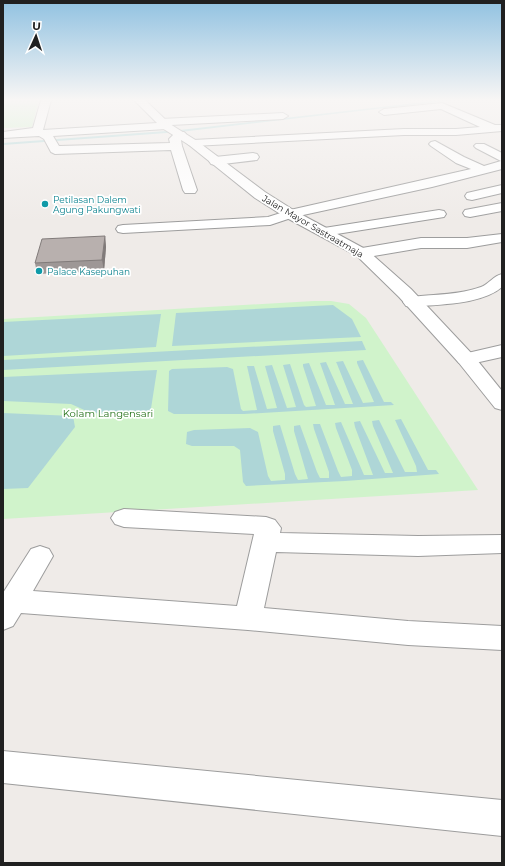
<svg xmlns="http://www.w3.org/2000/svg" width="505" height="866" font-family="Montserrat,sans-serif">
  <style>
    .park { fill: #d0f3cb }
    .water { fill: #aed6d7 }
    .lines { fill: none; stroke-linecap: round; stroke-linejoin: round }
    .stream { fill: #aed6d7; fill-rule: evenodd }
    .minor-casing { stroke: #9d9d9d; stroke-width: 2 }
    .tertiary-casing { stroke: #9d9d9d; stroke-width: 2 }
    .minor { fill: #fff; fill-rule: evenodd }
    .tertiary { fill: #fff; fill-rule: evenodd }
    .wall { fill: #9e9796 }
    .shaded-wall { fill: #817b7a }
    .building { fill: #b8b0ae; stroke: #817b7a }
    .culture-dot { fill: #0f9aa8; stroke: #fff; stroke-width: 1.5 }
    .labels { text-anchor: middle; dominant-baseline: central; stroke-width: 3.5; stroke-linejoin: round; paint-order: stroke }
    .far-culture-label { font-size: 9px; fill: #0d838f; stroke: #fff; text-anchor: start }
    .far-street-label { font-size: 9px; fill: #202020; stroke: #fff }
    .park-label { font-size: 10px; fill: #25721a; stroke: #fff }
  </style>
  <rect width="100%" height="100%" fill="#efebe8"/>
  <g class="park">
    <path d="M3,100H39L32,127L3,128Z"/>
    <path d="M314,301H331L349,304L366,318L478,490L3,519V319Z"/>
  </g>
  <g class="water">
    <path d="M333,305L352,319L361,337L172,346L176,313Z"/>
    <path d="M161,314L156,347L3,356V322Z"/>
    <path d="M362,341L366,350L3,370V360Z"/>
    <path d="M363,360L384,402H391L394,405L244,414H174L168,411L169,371L172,369L227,367L233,369L241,409L243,411L257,410L247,366H254L267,409L277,408L265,366L272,365L287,408L296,407L283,365L290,364L304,405L306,407L316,406L303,366V364L309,363L326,405H335L320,363L326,362L345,404H353L337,364L336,362L343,361L363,403L374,402L357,363V361Z"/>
    <path d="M157,370L150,415L91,413L71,404L3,401V377Z"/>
    <path d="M3,413L73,416L75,427L28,488L3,489Z"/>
    <path d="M401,419L428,470H436L439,474L345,481L246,486L243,482L240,450L234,446H192L186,444L187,432L194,430L250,428L258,432L268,476L271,481L285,480V474L273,431V426L280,425L295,474L298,480L308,479L294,431V426L300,425L317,472L320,478H329V472L314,429L313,424H320L338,471L341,477L352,476V470L336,428L335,423L341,422L364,475H373L355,427L354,422L360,421L385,473H393L373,426L372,421L379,420L405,472H417L416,466L395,420Z"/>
  </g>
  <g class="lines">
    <path class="stream" d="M442,100H454L180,132L3,145V143L180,130Z"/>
    <defs>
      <g id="minor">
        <path d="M41,100H51L43,130L157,123V120L161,119L283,113L288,116L283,119L171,125L170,128L166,129L53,136L59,146L170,143L169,139L176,132H184L186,134L181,140L182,146L197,190L195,193H185L183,190L171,150L55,154L51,152L44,139L39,136L3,138V132L33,128Z"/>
        <path d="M442,103L495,125H502V131L456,135H404L193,146L189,145L187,143L189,141L193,140L404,129H456L480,127L441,109L384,115L379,112L384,109Z"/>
        <path d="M435,141L464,157L484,166L501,161L476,148L474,146L476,144H484L502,153V169L432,187L294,217L270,225L123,233L118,232L116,229L118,226L123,225L268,217L290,210L471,169L456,163L431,146L429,144L431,142Z"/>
        <path d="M253,153L257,154L259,157L257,160L215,165L211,164L209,161L211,158L215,157Z"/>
        <path d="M502,185V193L472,200L467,199L465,196L467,193Z"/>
        <path d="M502,203V211L470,217L465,216L463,213L465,210Z"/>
        <path d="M439,210L444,211L446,214L444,217L324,236L319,235L317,232L319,229L324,228Z"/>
        <path d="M502,234V242L467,248H421L362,258L357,256L354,253L357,250L362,248L421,238H467Z"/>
        <path d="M502,274V287C481,305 439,304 412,307L406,306L403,302L406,298L412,297C435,294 459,295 481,287C489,284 493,276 502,274Z"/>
        <path d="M502,345V357L466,365L459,363L456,359L459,355Z"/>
        <path d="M124,509L266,517L275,520L281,528L280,533L418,536L502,535V553L418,556L276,552L264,608L408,621L502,626V650L408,645L248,630L21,613L13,626L3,630V593L31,549L40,546L49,549L53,556L33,591L237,606L254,534L124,527L115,524L111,518L115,512Z"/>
        <path d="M3,751L502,800V836L3,783Z"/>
      </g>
      <path id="tertiary" d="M134,100H145L170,124L197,141L265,192L295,211L367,250L411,289L473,355L502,391V410L495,408L459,363L399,297L357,256L285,217L255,198L189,145L162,128Z"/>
    </defs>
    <use href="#minor" class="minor-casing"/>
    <use href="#tertiary" class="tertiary-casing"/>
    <use href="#minor" class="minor"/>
    <use href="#tertiary" class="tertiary"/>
  </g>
  <path class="wall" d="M105,236L106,247L104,271L37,274L35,263Z"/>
  <path class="shaded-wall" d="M105,236L106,247L104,271L102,260Z"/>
  <path class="building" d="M105,236L102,260L35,263L42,239Z"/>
  <linearGradient id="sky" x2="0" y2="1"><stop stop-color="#91c2e1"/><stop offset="0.45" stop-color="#f8f6f5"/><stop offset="1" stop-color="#f8f6f5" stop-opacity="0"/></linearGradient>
  <rect width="505" height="222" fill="url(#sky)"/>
  <g class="culture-dot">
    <circle cx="45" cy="204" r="4"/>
    <circle cx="39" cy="271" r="4"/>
  </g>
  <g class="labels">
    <g class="far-culture-label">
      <text x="53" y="199">Petilasan Dalem<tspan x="53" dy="10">Agung Pakungwati</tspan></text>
      <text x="47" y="271">Palace Kasepuhan</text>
    </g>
    <g class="far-street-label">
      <text transform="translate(313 226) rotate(30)">Jalan Mayor Sastraatmaja</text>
    </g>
    <g class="park-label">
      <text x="108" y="413">Kolam Langensari</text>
    </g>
  </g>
  <rect width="505" height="866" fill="none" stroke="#202020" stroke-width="8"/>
  <g transform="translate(36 36) rotate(3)" stroke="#ffffff" stroke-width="3" paint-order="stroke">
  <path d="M0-3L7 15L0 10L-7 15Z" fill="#202020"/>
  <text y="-6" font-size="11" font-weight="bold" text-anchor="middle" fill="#202020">U</text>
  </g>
</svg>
